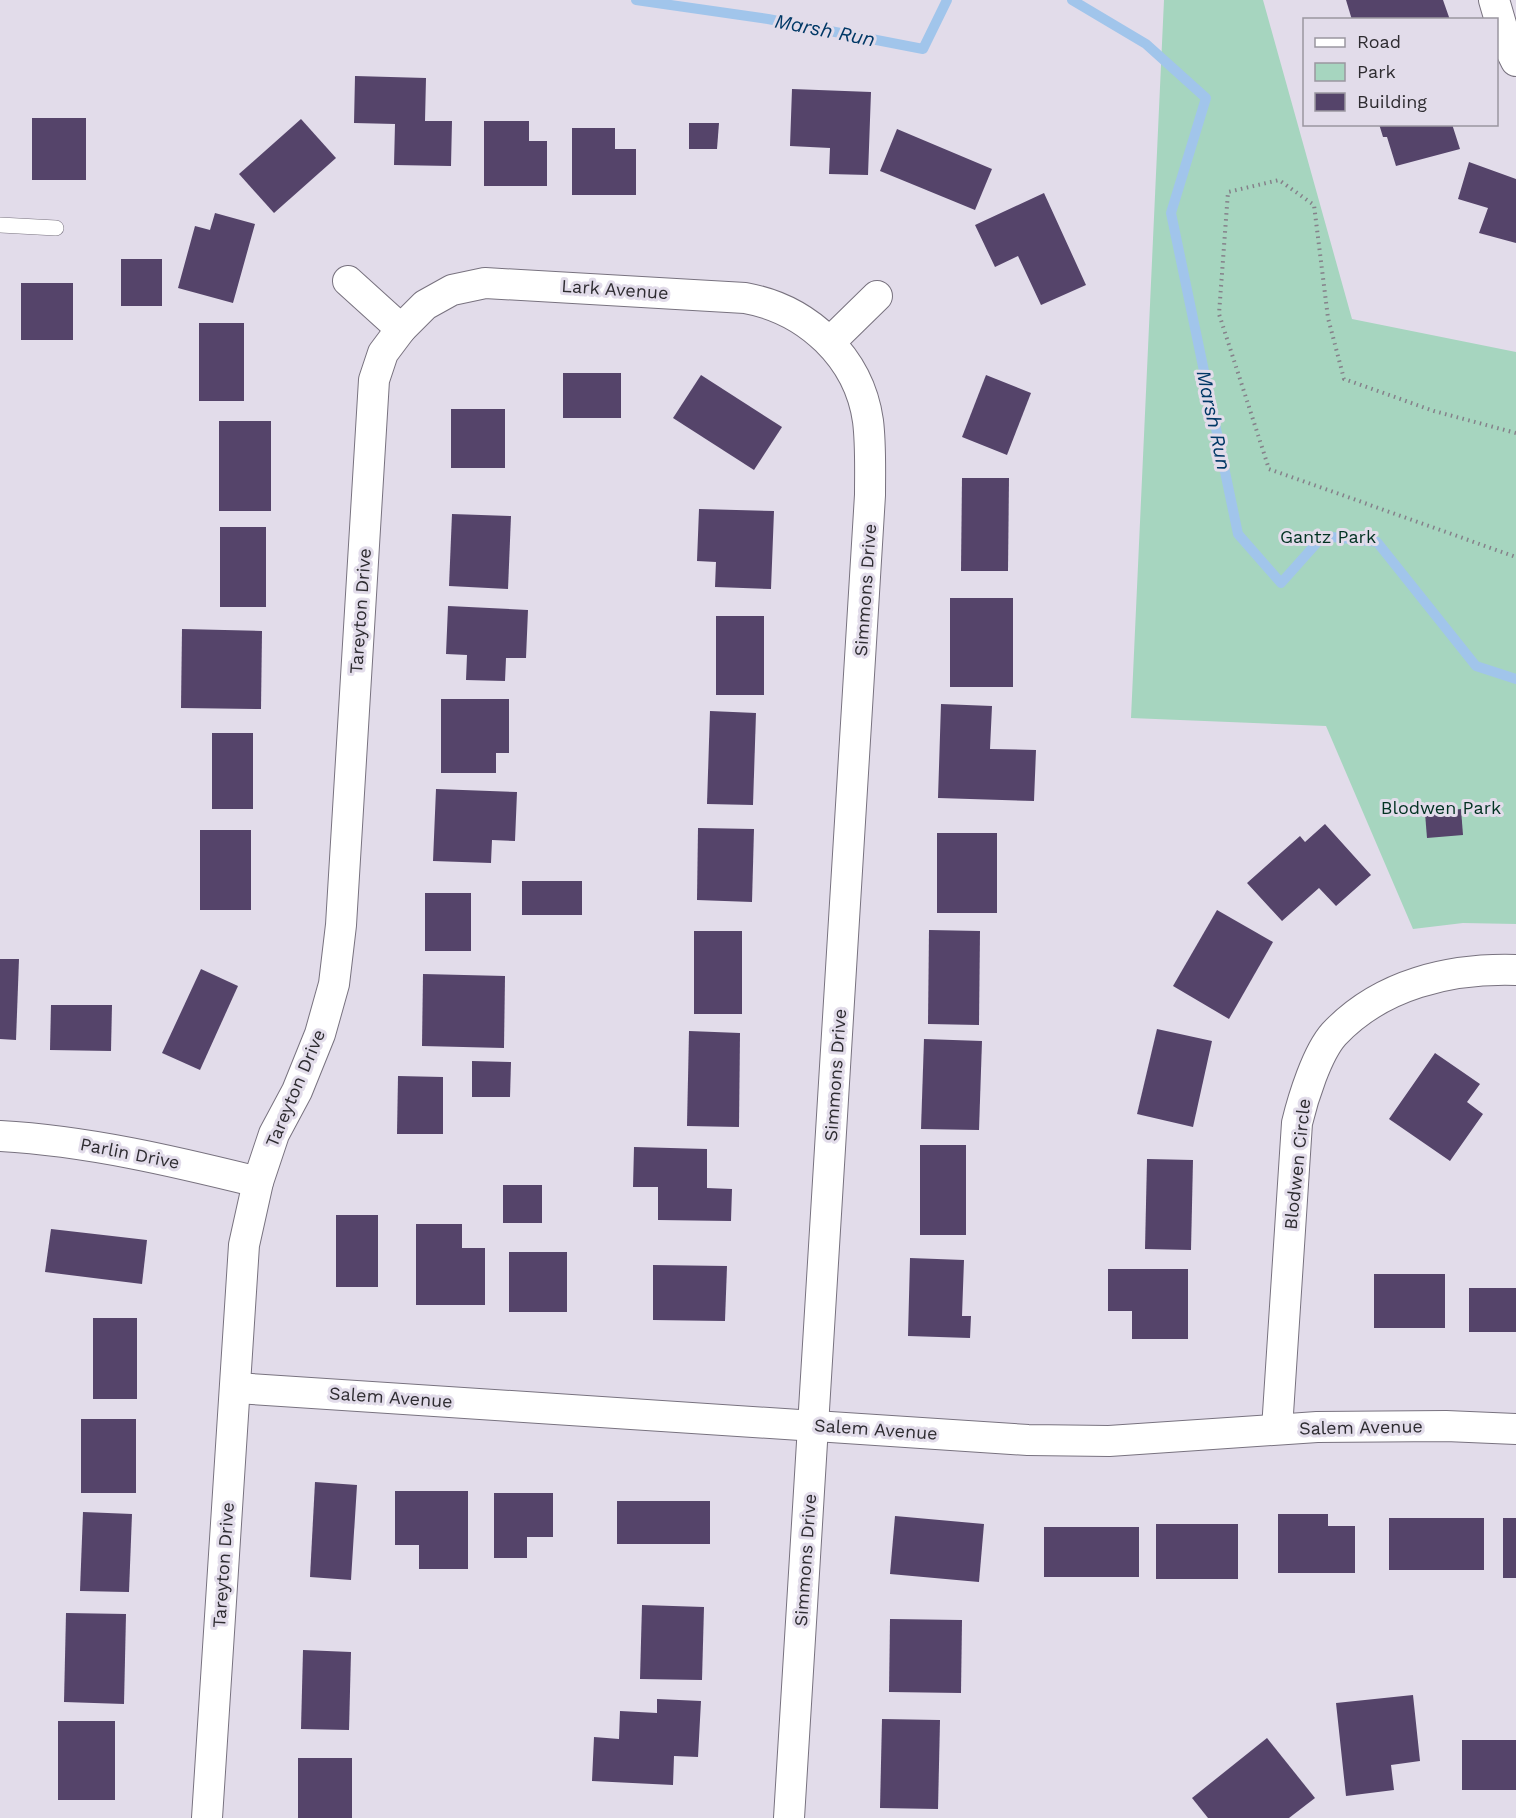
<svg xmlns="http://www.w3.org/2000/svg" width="1516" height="1818" font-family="'Work Sans',sans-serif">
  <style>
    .green { fill: #a6d5bf }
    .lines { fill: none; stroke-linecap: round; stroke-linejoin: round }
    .stream { stroke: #a1c5eb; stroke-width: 10 }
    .building { fill: #55446a }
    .lane-casing { stroke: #78727f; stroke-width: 16 }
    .street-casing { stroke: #78727f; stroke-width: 32 }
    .path { stroke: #85818a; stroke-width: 4; stroke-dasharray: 1.5 4.5; stroke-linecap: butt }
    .lane { stroke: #fff; stroke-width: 15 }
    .street { stroke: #fff; stroke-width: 30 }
    .labels { text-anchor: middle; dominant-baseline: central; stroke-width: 6; stroke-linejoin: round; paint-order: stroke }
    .street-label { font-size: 18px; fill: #2e2c31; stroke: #e2dcea }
    .park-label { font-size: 18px; fill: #023222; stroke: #e2dcea }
    .water-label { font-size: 20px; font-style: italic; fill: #003866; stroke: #e2dcea }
  </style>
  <rect width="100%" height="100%" fill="#e2dcea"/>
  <path class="green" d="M1164,0H1263L1352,319L1516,352V924L1463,923L1413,929L1326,726L1131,718Z"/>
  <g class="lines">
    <g class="stream">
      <path d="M636,0L768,19L923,49L947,0"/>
      <path d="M1072,0L1146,44L1206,98L1171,213L1238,534L1281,583L1323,536L1377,542L1476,666L1516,679"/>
    </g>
  </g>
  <g class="building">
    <path d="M1346,0H1443L1450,20H1352Z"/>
    <path d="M355,76L426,78L425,121H452L451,166L394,165L395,124L354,123Z"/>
    <path d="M792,89L871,92L868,175L829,174L830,148L790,146Z"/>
    <rect x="32" y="118" width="54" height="62"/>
    <path d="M301,119L336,158L274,213L239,174Z"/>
    <path d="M484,121H529V141H547V186H484Z"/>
    <path d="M689,123H719L717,149H689Z"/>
    <path d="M1379,124H1452L1460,149L1396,166L1387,137H1383Z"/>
    <path d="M572,128H615V149H636V195H572Z"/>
    <path d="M897,129L992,169L975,210L880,171Z"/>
    <path d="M1469,162L1516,179V243L1479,233L1488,208L1458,199Z"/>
    <path d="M1044,193L1086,285L1041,305L1018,256L995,267L975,225Z"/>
    <path d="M215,213L255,224L233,303L178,288L195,226L210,230Z"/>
    <rect x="121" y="259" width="41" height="47"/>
    <rect x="21" y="283" width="52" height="57"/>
    <rect x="199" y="323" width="45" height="78"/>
    <rect x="563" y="373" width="58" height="45"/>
    <path d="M701,375L782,427L754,470L673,418Z"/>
    <path d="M986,375L1031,393L1007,455L962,437Z"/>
    <rect x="451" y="409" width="54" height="59"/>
    <rect x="219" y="421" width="52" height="90"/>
    <path d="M962,478H1009L1008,571H961Z"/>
    <path d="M699,509L774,511L771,589L715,587L716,562L697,561Z"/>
    <path d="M452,514L511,516L508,589L449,586Z"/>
    <rect x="220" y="527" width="46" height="80"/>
    <rect x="950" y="598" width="63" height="89"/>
    <path d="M448,606L528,610L526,658H506L505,681L466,680L467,655L446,654Z"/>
    <rect x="716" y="616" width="48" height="79"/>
    <path d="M182,629L262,631L261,709L181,708Z"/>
    <path d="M441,699H509V753H496V773H441Z"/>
    <path d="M941,704L992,706L990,749L1036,750L1034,801L938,798Z"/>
    <path d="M710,711L756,713L753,805L707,804Z"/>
    <rect x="212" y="733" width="41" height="76"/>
    <path d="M436,789L517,792L515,841L492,840L491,863L433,861Z"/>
    <path d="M1461,809L1463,835L1427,838L1425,813Z"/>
    <path d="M1325,824L1371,875L1336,906L1319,888L1282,921L1247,883L1300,836L1305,842Z"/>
    <path d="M698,828L754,829L752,902L697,900Z"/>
    <rect x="200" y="830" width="51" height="80"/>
    <rect x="937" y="833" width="60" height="80"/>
    <rect x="522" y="881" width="60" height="34"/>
    <rect x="425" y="893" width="46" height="58"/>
    <path d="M1217,910L1273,942L1229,1019L1173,986Z"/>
    <path d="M929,930L980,931L979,1025L928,1024Z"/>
    <rect x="694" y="931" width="48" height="83"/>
    <path d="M0,959H19L16,1040L0,1039Z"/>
    <path d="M201,969L238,986L200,1070L162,1053Z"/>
    <path d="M423,974L505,976L504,1048L422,1046Z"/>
    <path d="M51,1005H112L111,1051L50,1050Z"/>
    <path d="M1157,1029L1212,1041L1193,1127L1137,1114Z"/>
    <path d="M689,1031L740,1033L739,1127L687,1126Z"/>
    <path d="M924,1039L982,1041L979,1130L921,1129Z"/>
    <path d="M1435,1053L1480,1084L1467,1102L1483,1114L1450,1161L1389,1119Z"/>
    <path d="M472,1061L511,1062L510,1097H472Z"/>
    <path d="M398,1076L443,1077V1134H397Z"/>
    <rect x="920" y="1145" width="46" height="90"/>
    <path d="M634,1147L707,1149V1188L732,1189L731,1221L658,1220V1187H633Z"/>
    <path d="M1147,1159L1193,1160L1191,1250L1145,1249Z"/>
    <rect x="503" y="1185" width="39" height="38"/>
    <rect x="336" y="1215" width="42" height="72"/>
    <path d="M416,1224H462V1248H485V1305H416Z"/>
    <path d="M51,1229L147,1240L142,1284L45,1272Z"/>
    <rect x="509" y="1252" width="58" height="60"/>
    <path d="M910,1258L964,1260L962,1316H971L970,1338L908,1336Z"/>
    <path d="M653,1265L727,1266L725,1321L653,1320Z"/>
    <path d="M1108,1269H1188V1339H1132V1311H1108Z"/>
    <rect x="1374" y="1274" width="71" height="54"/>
    <rect x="1469" y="1288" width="47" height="44"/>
    <rect x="93" y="1318" width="44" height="81"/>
    <rect x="81" y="1419" width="55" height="74"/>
    <path d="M315,1482L357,1485L351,1580L310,1577Z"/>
    <path d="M395,1491H468V1569H419V1545H395Z"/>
    <path d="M494,1493H553V1537H527V1558H494Z"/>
    <rect x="617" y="1501" width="93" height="43"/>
    <path d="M83,1512L132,1514L129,1592L80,1591Z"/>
    <path d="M1278,1514H1328V1526H1355V1573H1278Z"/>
    <path d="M895,1516L984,1524L979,1582L890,1574Z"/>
    <rect x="1389" y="1518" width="95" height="52"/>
    <rect x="1503" y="1518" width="13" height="60"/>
    <rect x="1156" y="1524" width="82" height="55"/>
    <rect x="1044" y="1527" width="95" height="50"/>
    <path d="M642,1605L704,1607L702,1680L640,1679Z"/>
    <path d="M66,1613L126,1614L124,1704L64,1702Z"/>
    <path d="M890,1619L962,1620L961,1693L889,1692Z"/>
    <path d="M303,1650L351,1652L349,1730L301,1729Z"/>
    <path d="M1413,1695L1420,1761L1391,1765L1394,1790L1346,1796L1336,1703Z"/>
    <path d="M657,1699L701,1701L698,1757L674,1756L673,1785L592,1781L594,1737L619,1739L620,1711L657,1713Z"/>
    <path d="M882,1719L940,1720L938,1809L880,1808Z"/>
    <rect x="58" y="1721" width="57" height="79"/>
    <path d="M1267,1738L1315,1798L1289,1818H1208L1192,1798Z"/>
    <rect x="1462" y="1740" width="54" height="50"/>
    <rect x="298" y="1758" width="54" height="60"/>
  </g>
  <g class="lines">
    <defs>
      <path id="lane" d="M0,225L56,228"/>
      <g id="street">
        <path d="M1494,0L1506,41L1516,61"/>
        <path d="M348,281L401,329"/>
        <path d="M830,342L877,296"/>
        <path d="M0,1136C88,1141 173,1161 258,1182"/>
        <path d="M236,1388L1028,1440L1109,1441L1317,1427L1446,1426L1516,1429"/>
        <path d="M1277,1429L1297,1123C1303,1098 1317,1053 1334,1034C1381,984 1450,968 1516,970"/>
        <path d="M207,1818L244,1245L258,1182L274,1134L297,1091L320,1034L334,984L341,925L374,380L383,353L401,329L425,305L452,290L485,283L745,298C807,309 859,357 868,421C871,445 870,471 870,495L789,1818"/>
      </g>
    </defs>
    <use href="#lane" class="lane-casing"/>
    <use href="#street" class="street-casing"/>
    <path class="path" d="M1516,433L1434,411L1344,379L1328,318L1314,205L1279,180L1228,192L1219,314L1269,469L1516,557"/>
    <use href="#lane" class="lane"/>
    <use href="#street" class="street"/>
  </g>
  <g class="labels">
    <g class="street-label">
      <text transform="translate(615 289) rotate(4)">Lark Avenue</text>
      <text transform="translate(865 590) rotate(-86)">Simmons Drive</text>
      <text transform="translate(360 611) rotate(-86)">Tareyton Drive</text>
      <text transform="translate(835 1075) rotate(-86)">Simmons Drive</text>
      <text transform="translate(295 1088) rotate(-67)">Tareyton Drive</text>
      <text transform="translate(130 1153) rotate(11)">Parlin Drive</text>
      <text transform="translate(1297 1164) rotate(-84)">Blodwen Circle</text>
      <text transform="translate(391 1397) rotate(4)">Salem Avenue</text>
      <text transform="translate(1361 1427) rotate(-1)">Salem Avenue</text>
      <text transform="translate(876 1429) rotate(4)">Salem Avenue</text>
      <text transform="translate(805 1560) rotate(-86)">Simmons Drive</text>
      <text transform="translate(223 1565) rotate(-86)">Tareyton Drive</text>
    </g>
    <g class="park-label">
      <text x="1328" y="536">Gantz Park</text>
      <text x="1441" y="807">Blodwen Park</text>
    </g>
    <g class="water-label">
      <text transform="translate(825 30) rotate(11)">Marsh Run</text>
      <text transform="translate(1214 420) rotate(78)">Marsh Run</text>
    </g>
  </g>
  <rect x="1303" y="18" width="195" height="108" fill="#e2dcea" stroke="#9a96a0" stroke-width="1.5"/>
  <rect x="1315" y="38" width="30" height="9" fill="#ffffff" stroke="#9a96a0" stroke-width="1.5"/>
  <text x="1357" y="48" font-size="18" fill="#2e2c31">Road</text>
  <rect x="1315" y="63" width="30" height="18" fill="#a6d5bf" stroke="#9a96a0" stroke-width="1.5"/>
  <text x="1357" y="78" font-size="18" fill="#2e2c31">Park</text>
  <rect x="1315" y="93" width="30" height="18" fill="#55446a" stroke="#9a96a0" stroke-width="1.5"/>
  <text x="1357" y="108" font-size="18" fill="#2e2c31">Building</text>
</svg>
